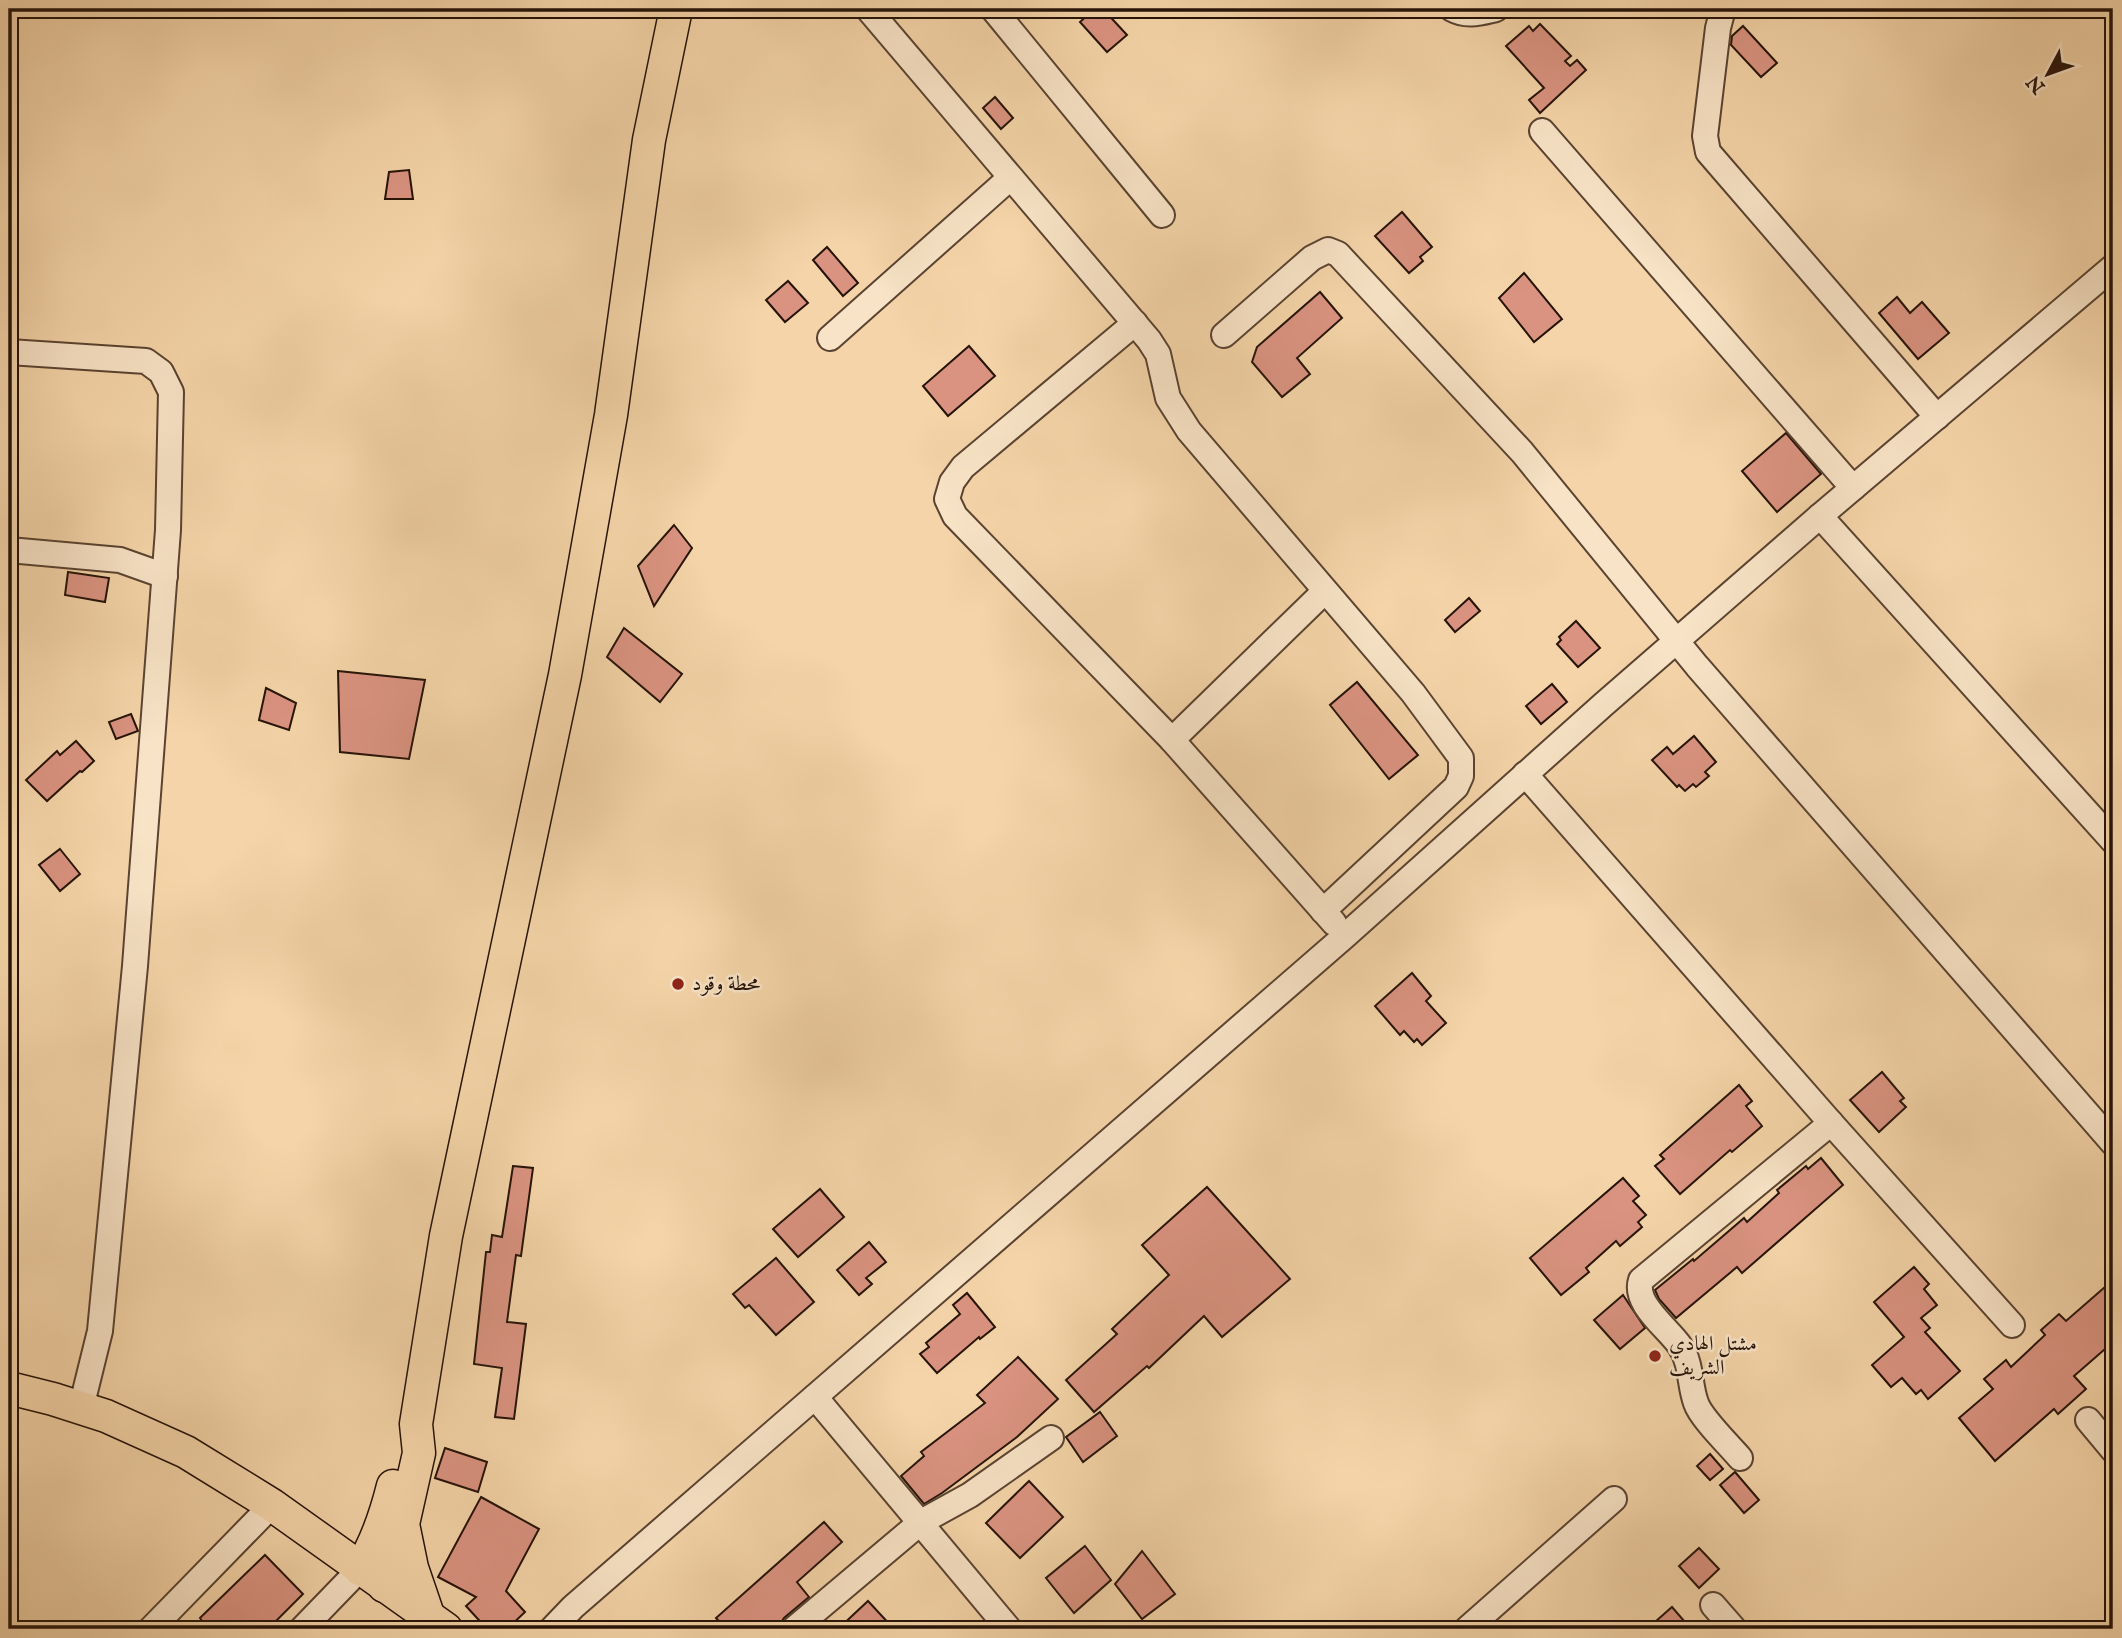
<svg xmlns="http://www.w3.org/2000/svg" width="2122" height="1638" font-family="'IM FELL English',Amiri,serif">
  <style>
    .building { fill: #da9381; stroke: #261309; stroke-width: 2 }
    .lines { fill: none; stroke-linecap: round; stroke-linejoin: round }
    .minor-casing { stroke: #5a4331; stroke-width: 28 }
    .major-casing { stroke: #261309; stroke-width: 35 }
    .minor { stroke: #f8e3c6; stroke-width: 24 }
    .major { stroke: #f4d4a8; stroke-width: 32 }
    .poi-dot { fill: #8f2418; stroke: #f8e3c6; stroke-width: 2.5 }
    .labels { text-anchor: middle; dominant-baseline: central; stroke-width: 5; stroke-linejoin: round; paint-order: stroke }
    .poi-label { font-size: 21px; fill: #261309; stroke: #f8e3c6; text-anchor: start }
  </style>
  <rect width="100%" height="100%" fill="#f4d4a8"/>
  <filter id="stains"><feTurbulence type="fractalNoise" baseFrequency=".00286" numOctaves="4"/><feColorMatrix values="0 0 0 0 .2 0 0 0 0 .09 0 0 0 0 .02 0 0 0 .5 -.17"/></filter>
  <radialGradient id="worn" r=".72"><stop offset=".6" stop-color="#630" stop-opacity="0"/><stop offset="1" stop-color="#630" stop-opacity=".3"/></radialGradient>
  <g class="building">
    <path d="M1094,9H1103L1127,35L1107,52L1080,22Z"/>
    <path d="M1540,24L1571,56L1565,61L1570,66L1577,60L1586,70L1540,113L1529,100L1544,88L1506,46L1529,26L1533,31Z"/>
    <path d="M1743,26L1777,63L1761,77L1731,45L1732,36Z"/>
    <path d="M995,97L1013,118L1001,129L983,108Z"/>
    <path d="M409,170L413,199H385L389,172Z"/>
    <path d="M1402,212L1432,247L1420,257L1423,261L1409,273L1375,236Z"/>
    <path d="M827,247L858,283L843,296L813,260Z"/>
    <path d="M1524,273L1562,319L1534,342L1499,298Z"/>
    <path d="M788,281L808,303L785,322L766,300Z"/>
    <path d="M1320,292L1342,318L1297,358L1310,374L1282,397L1252,362L1257,347Z"/>
    <path d="M1897,297L1910,313L1922,302L1949,333L1918,359L1879,313Z"/>
    <path d="M969,346L995,376L948,416L923,386Z"/>
    <path d="M1786,433L1821,474L1777,512L1742,471Z"/>
    <path d="M674,525L692,548L654,606L638,566Z"/>
    <path d="M68,572L109,578L105,602L65,595Z"/>
    <path d="M1469,598L1480,611L1455,632L1445,620Z"/>
    <path d="M1576,621L1600,648L1578,667L1557,644L1561,640L1559,637Z"/>
    <path d="M624,628L682,674L660,702L607,657Z"/>
    <path d="M338,671L425,680L409,759L340,752Z"/>
    <path d="M1357,682L1418,755L1389,779L1330,705Z"/>
    <path d="M1552,684L1567,702L1541,724L1526,706Z"/>
    <path d="M266,688L296,703L289,730L259,720Z"/>
    <path d="M131,714L138,731L116,739L109,722Z"/>
    <path d="M1694,736L1716,762L1705,772L1709,776L1696,787L1693,784L1685,791L1679,785L1677,787L1652,760L1667,747L1673,754Z"/>
    <path d="M76,741L94,761L82,772L80,771L47,801L26,780L57,751L60,755Z"/>
    <path d="M60,849L80,874L60,891L39,865Z"/>
    <path d="M1412,973L1431,996L1426,1001L1446,1023L1422,1045L1417,1039L1414,1042L1404,1031L1400,1035L1375,1006Z"/>
    <path d="M1882,1072L1904,1098L1900,1101L1906,1107L1879,1132L1850,1100Z"/>
    <path d="M1739,1085L1752,1101L1746,1106L1762,1126L1732,1152L1730,1150L1680,1194L1655,1166L1664,1159L1660,1155Z"/>
    <path d="M1821,1158L1843,1185L1742,1273L1737,1267L1676,1318L1659,1299L1655,1290L1693,1259L1694,1261L1744,1218L1747,1222L1779,1193L1777,1190L1806,1166L1808,1169Z"/>
    <path d="M513,1166L533,1168L521,1256L516,1255L507,1322L526,1324L514,1419L495,1417L502,1368L474,1364L486,1252H490L492,1235L502,1237Z"/>
    <path d="M1623,1178L1639,1196L1633,1201L1646,1215L1638,1222L1642,1227L1620,1246L1616,1241L1586,1268L1589,1272L1561,1295L1530,1258Z"/>
    <path d="M1207,1187L1290,1279L1222,1337L1204,1316L1149,1368L1147,1366L1094,1412L1066,1380L1117,1334L1112,1329L1169,1275L1142,1245Z"/>
    <path d="M820,1189L844,1217L798,1257L773,1229Z"/>
    <path d="M869,1242L886,1262L866,1278L872,1284L859,1295L837,1270Z"/>
    <path d="M776,1258L814,1302L776,1335L749,1305L745,1308L733,1294Z"/>
    <path d="M1914,1267L1929,1284L1924,1289L1937,1305L1921,1318L1930,1328L1925,1332L1960,1371L1928,1399L1921,1390L1916,1394L1902,1378L1891,1387L1872,1365L1904,1337L1874,1302Z"/>
    <path d="M2113,1280V1342L2074,1376L2086,1389L2058,1414L2054,1409L1995,1461L1959,1418L1993,1389L1984,1379L2006,1360L2011,1367L2045,1335L2041,1330L2059,1314L2066,1321Z"/>
    <path d="M967,1293L995,1327L980,1339L979,1337L937,1373L920,1354L929,1347L926,1343L960,1314L953,1305Z"/>
    <path d="M1623,1295L1645,1328L1620,1349L1594,1320Z"/>
    <path d="M1018,1357L1058,1399L1017,1437L942,1493L924,1504L901,1476L924,1456L921,1452L985,1403L977,1395Z"/>
    <path d="M1100,1412L1117,1436L1083,1462L1066,1437Z"/>
    <path d="M445,1448L487,1462L478,1492L435,1478Z"/>
    <path d="M1710,1454L1723,1469L1710,1480L1697,1466Z"/>
    <path d="M1735,1472L1759,1500L1744,1513L1720,1485Z"/>
    <path d="M1029,1481L1063,1517L1020,1558L986,1523Z"/>
    <path d="M481,1497L539,1529L506,1591L525,1612L507,1629H487L466,1606L476,1597L438,1577Z"/>
    <path d="M824,1522L842,1542L797,1582L809,1597L784,1618L777,1629H726L716,1618Z"/>
    <path d="M1085,1546L1111,1580L1074,1613L1046,1578Z"/>
    <path d="M1699,1548L1719,1569L1699,1588L1679,1566Z"/>
    <path d="M1142,1551L1175,1594L1142,1619L1115,1584Z"/>
    <path d="M265,1555L303,1594L268,1629H207L200,1618Z"/>
    <path d="M868,1601L894,1629H838Z"/>
    <path d="M1672,1607L1691,1629H1647Z"/>
  </g>
  <g class="lines">
    <defs>
      <g id="minor">
        <path d="M868,9L1149,340L1158,354L1168,398L1189,431L1413,693L1461,758V776L1456,787L1323,911"/>
        <path d="M993,9L1162,215"/>
        <path d="M1452,9C1467,17 1479,13 1496,9"/>
        <path d="M1723,9L1718,28L1705,136L1708,152L1937,417"/>
        <path d="M1542,131L1853,488"/>
        <path d="M1135,323L963,467L952,482L947,499L955,516L1172,740L1334,923"/>
        <path d="M1224,335L1312,258L1328,250L1338,254L1522,452L1697,666L2113,1143"/>
        <path d="M830,338L1010,178"/>
        <path d="M9,352L146,361L161,372L171,392L168,530L135,966L100,1331L81,1408"/>
        <path d="M1820,516L2113,841"/>
        <path d="M9,550L120,560L165,576"/>
        <path d="M1172,740L1325,591"/>
        <path d="M1525,774L1831,1123L2012,1325"/>
        <path d="M815,1397L1009,1629"/>
        <path d="M2088,1420L2113,1450"/>
        <path d="M1740,1458C1729,1445 1701,1418 1696,1403C1689,1384 1692,1364 1680,1346C1668,1328 1633,1304 1641,1280L1831,1123"/>
        <path d="M1713,1605L1734,1629"/>
        <path d="M151,1629L272,1505"/>
        <path d="M302,1629L360,1569"/>
        <path d="M552,1629L573,1607L1345,936L1604,704L1820,516L2113,267"/>
        <path d="M794,1629L921,1522L970,1495L1051,1438"/>
        <path d="M1467,1629L1614,1499"/>
      </g>
      <g id="major">
        <path d="M9,1388L53,1399L106,1416L186,1452L272,1505L446,1629"/>
        <path d="M404,1529L412,1568L429,1618"/>
        <path d="M360,1569C376,1544 386,1514 393,1486"/>
        <path d="M384,1586L403,1524L419,1453L416,1424L446,1236L565,675L611,415L649,140L676,9"/>
      </g>
    </defs>
    <use href="#minor" class="minor-casing"/>
    <use href="#major" class="major-casing"/>
    <use href="#minor" class="minor"/>
    <use href="#major" class="major"/>
  </g>
  <g class="poi-dot">
    <circle cx="678" cy="984" r="7"/>
    <circle cx="1655" cy="1356" r="7"/>
  </g>
  <g class="labels">
    <g class="poi-label">
      <text x="692" y="984">محطة وقود</text>
      <text x="1669" y="1344">مشتل الهادي<tspan x="1669" dy="24">الشريف</tspan></text>
    </g>
  </g>
  <rect width="2122" height="1638" fill="none" stroke="#f4d4a8" stroke-width="35"/>
  <rect x="10" y="10" width="2101" height="1617" fill="none" stroke="#261309" stroke-width="3.5"/>
  <rect x="18" y="18" width="2087" height="1603" fill="none" stroke="#261309" stroke-width="2"/>
  <g transform="translate(2048 74) rotate(229)" stroke="#f8e3c6" stroke-width="5" paint-order="stroke">
  <path d="M0-5L12 26L0 18L-12 26Z" fill="#261309"/>
  <text y="-10" font-size="19" font-weight="bold" text-anchor="middle" fill="#261309">N</text>
  </g>
  <rect width="100%" height="100%" filter="url(#stains)"/>
  <rect width="100%" height="100%" fill="url(#worn)"/>
</svg>
